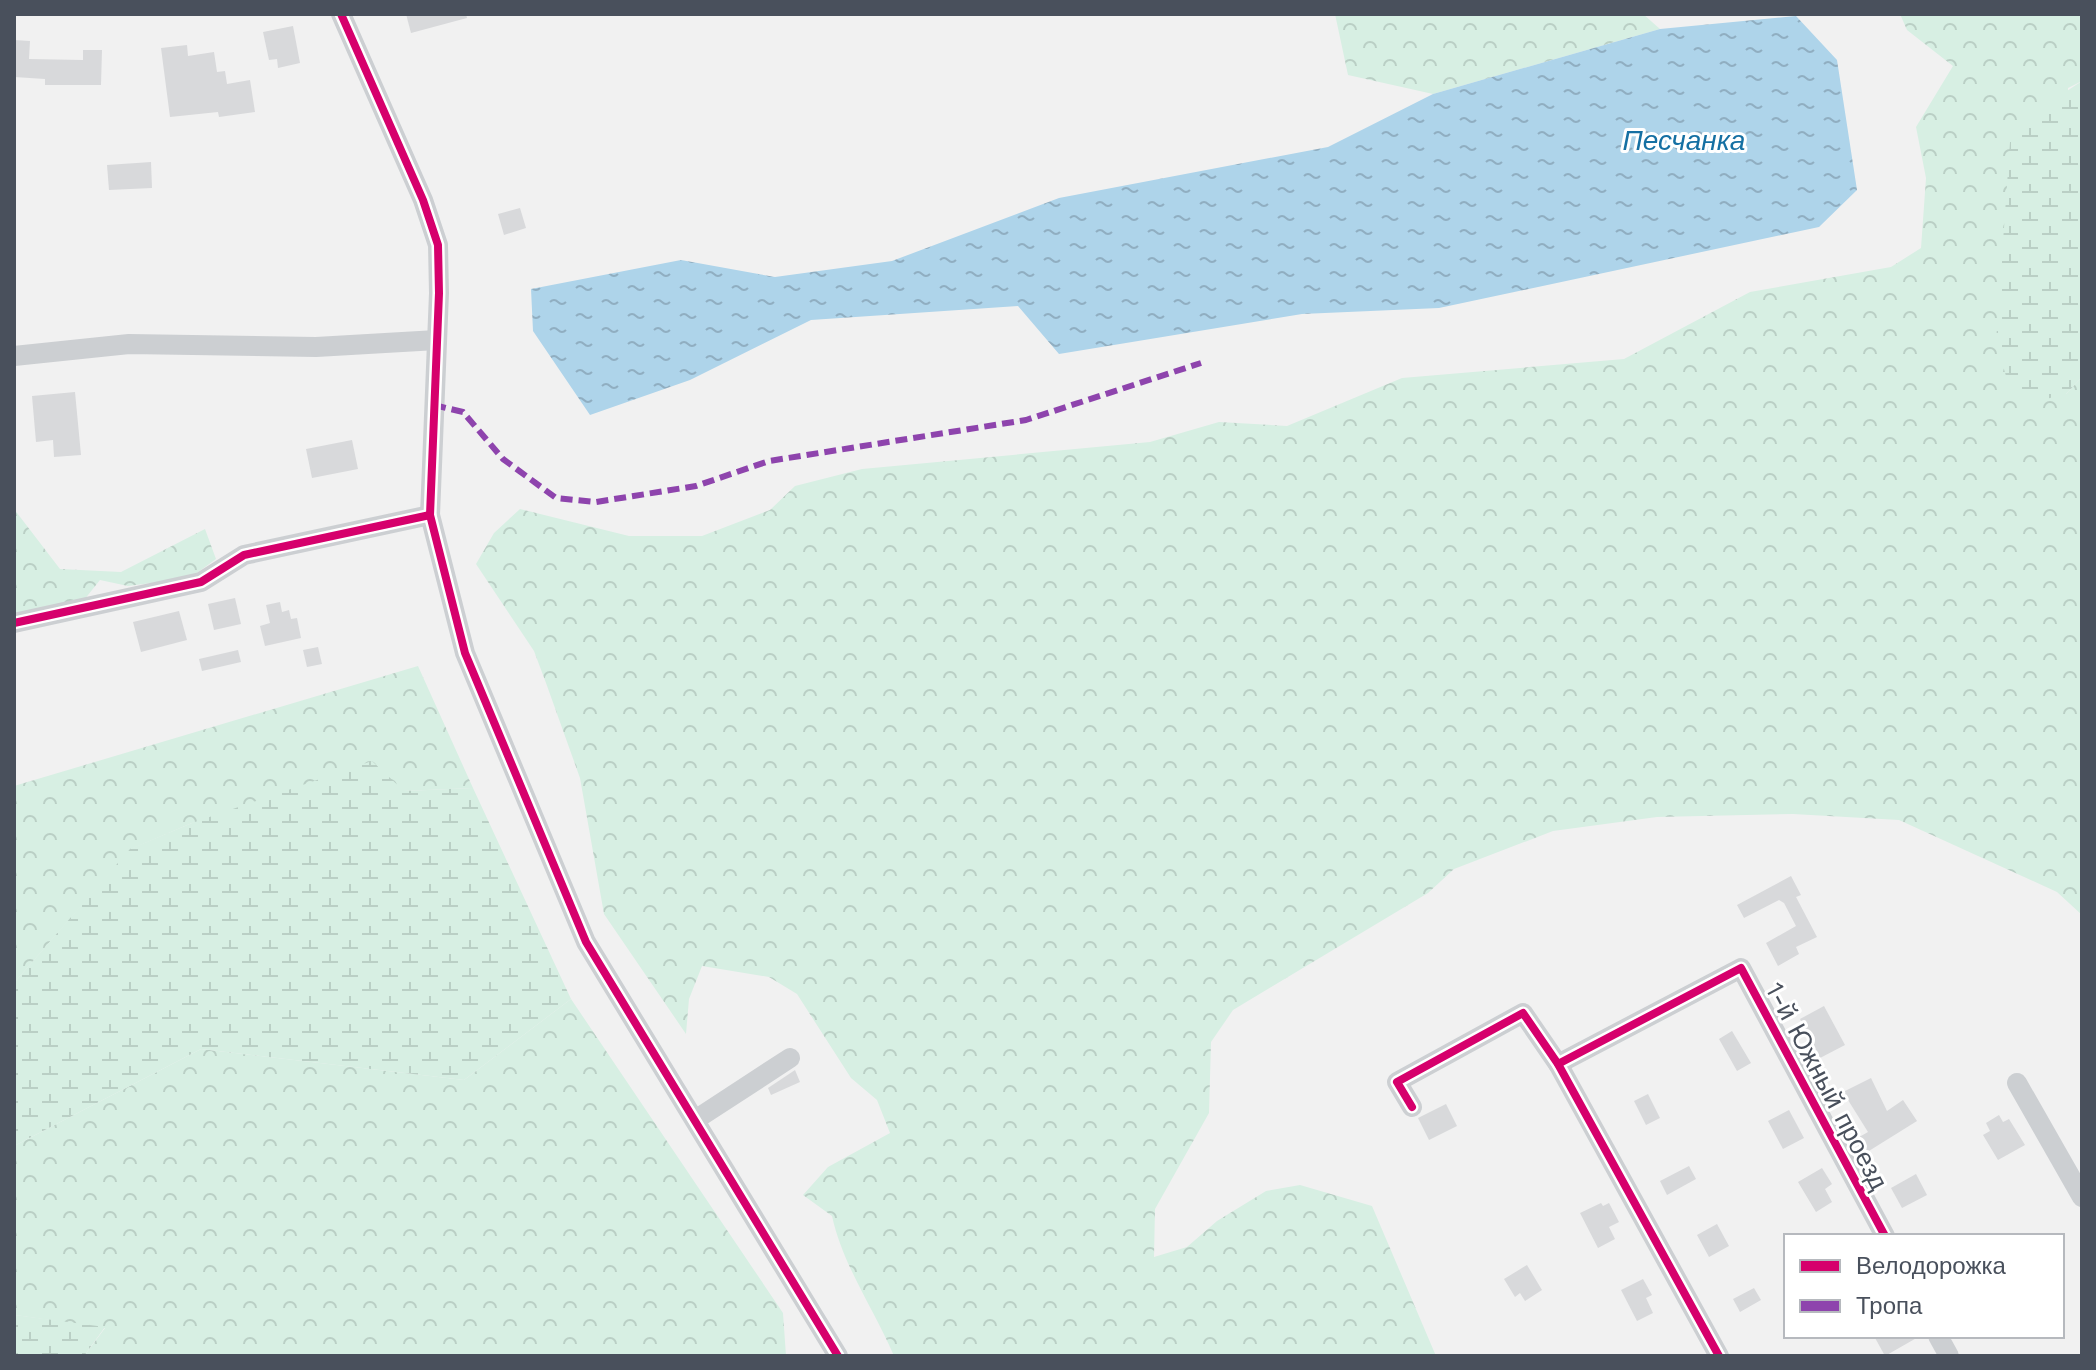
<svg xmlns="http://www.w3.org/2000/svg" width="2096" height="1370" font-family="'Work Sans',sans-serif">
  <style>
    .forest { fill: url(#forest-crowns) }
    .wetland { fill: url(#wetland-marsh) }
    .water { fill: url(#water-ripples) }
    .building { fill: #d8d9db }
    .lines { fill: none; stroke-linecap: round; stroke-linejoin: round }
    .minor { stroke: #cccfd2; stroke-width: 20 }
    .quiet { stroke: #8e44ad; stroke-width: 6; stroke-dasharray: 12 6; stroke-linecap: butt }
    .cycleway-casing { stroke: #fff; stroke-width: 13 }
    .cycleway { stroke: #d6006c; stroke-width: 8 }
    .labels { text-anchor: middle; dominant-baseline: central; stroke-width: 6; stroke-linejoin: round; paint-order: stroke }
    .street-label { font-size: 26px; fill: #49505c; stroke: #fff }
    .water-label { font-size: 28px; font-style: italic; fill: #1570a3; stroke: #fff }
  </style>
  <defs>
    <pattern id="forest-crowns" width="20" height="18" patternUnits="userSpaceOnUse" patternTransform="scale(2)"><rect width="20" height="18" fill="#d7efe3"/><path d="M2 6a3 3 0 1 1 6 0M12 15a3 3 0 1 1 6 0" fill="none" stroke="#bacfc5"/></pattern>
    <pattern id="wetland-marsh" width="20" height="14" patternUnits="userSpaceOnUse" patternTransform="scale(2)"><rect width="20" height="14" fill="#d7efe3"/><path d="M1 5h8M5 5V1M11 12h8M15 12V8" fill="none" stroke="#bacfc5"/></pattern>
    <pattern id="water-ripples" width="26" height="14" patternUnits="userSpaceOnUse" patternTransform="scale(2)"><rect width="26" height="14" fill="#aed4ea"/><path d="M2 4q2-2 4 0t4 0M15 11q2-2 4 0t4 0" fill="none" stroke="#90aec1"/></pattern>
  </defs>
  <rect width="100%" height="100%" fill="#f1f1f1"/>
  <g class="forest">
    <path d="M1335,14H1643L1660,29L1433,94L1348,75Z"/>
    <path d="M1900,14H2082V81L2068,88L2066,394L2082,377V915L2057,892L1899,820L1793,814L1657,817L1553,831L1454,869L1428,893L1233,1010L1211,1042L1209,1113L1155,1209L1154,1257L1187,1247L1217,1221L1266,1191L1300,1185L1372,1206L1436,1356H894C874,1309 843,1266 832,1216L803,1195L828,1167L890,1133L877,1100L851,1078L797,994L769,977L702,966L689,999L686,1034L604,914L580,778L546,683L534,651L476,564L494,533L520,509L629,536H702L770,510L795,486L862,469L1150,442L1219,422L1287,426L1402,378L1624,359L1750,292L1891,267L1921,248L1926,178L1916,127L1953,66L1907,30Z"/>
    <path d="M14,509L60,569L121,572L205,529L216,559L190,578L128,586L100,580L84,600L14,614Z"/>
    <path d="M418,666L473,788L404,791L192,823L131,849L14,983V786Z"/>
    <path d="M571,999L783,1313L786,1356H84L105,1328L15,1315L14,1146L201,1049L464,1080Z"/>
  </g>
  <g class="wetland">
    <path d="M2082,81V377L2066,394L2030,403L2006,376L1996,342L2011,128Z"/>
    <path d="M372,761L404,791L473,788L571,999L464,1080L201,1049L14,1146V983L130,849L192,823Z"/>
    <path d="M14,1313L15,1315L105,1327L84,1356H14Z"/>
  </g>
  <path class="water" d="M1796,16L1837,60L1857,190L1819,227L1439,308L1302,314L1059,354L1018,306L811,320L690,380L590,415L533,331L531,289L681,260L775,277L892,261L1059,198L1328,147L1433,94L1660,29Z"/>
  <g class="building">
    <path d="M406,14H466L467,18L411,33Z"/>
    <path d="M293,26L300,63L278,68L277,59L269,60L263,32Z"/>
    <path d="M14,40L30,41L29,59L83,60V50H102L101,85H45V79L14,77Z"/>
    <path d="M187,45L188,56L214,52L217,72L225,71L227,84L250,80L255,112L219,117L218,112L170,117L161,48Z"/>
    <path d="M151,162L152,188L109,190L107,165Z"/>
    <path d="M520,208L526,228L504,235L498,214Z"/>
    <path d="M75,392L81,455L54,457L53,440L36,442L32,396Z"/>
    <path d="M352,440L358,469L312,478L306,449Z"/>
    <path d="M235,598L241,624L214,630L208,604Z"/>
    <path d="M280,602L282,612L289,610L291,619L297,618L301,638L265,646L260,626L270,623L266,605Z"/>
    <path d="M179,611L187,640L141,652L133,622Z"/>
    <path d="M318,647L322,664L307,667L303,650Z"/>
    <path d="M238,650L241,662L202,671L199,659Z"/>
    <path d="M1791,876L1801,895L1796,897L1817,937L1796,947L1799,954L1778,966L1766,943L1796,926L1784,903L1779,900L1744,918L1737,905Z"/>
    <path d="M1824,1006L1845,1045L1820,1058L1800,1019Z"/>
    <path d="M1732,1031L1751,1063L1737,1071L1719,1039Z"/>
    <path d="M795,1070L800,1082L771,1095L768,1088Z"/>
    <path d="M1871,1078L1887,1111L1903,1100L1917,1121L1864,1154L1854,1140L1868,1132L1843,1092Z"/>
    <path d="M1648,1094L1660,1118L1646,1125L1634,1101Z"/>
    <path d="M1446,1104L1457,1126L1429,1140L1418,1118Z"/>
    <path d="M1789,1110L1804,1138L1783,1149L1768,1121Z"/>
    <path d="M1999,1115L2003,1122L2009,1119L2025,1145L1998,1160L1983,1135L1990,1131L1986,1123Z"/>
    <path d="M1689,1166L1696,1179L1667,1195L1660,1181Z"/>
    <path d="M1822,1168L1832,1184L1825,1189L1832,1202L1816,1212L1798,1182Z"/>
    <path d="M1916,1174L1927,1195L1902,1208L1891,1188Z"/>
    <path d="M1601,1203L1603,1206L1609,1203L1619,1222L1609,1227L1615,1239L1598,1248L1580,1213Z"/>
    <path d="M1717,1224L1729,1246L1709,1257L1697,1235Z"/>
    <path d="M1527,1265L1542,1290L1525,1301L1520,1293L1515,1297L1504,1279Z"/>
    <path d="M1643,1279L1652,1295L1646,1298L1653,1313L1637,1321L1621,1290Z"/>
    <path d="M1754,1288L1761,1300L1740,1312L1733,1299Z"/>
    <path d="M1874,1336H1920L1885,1356Z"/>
  </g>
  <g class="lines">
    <g class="minor">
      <path d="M341,14L423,200L438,245L439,293L430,515L465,653L586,942L838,1356"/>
      <path d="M14,356L129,344L316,347L437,340"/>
      <path d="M14,623L201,582L244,555L430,515"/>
      <path d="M1558,1064L1741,968L1885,1236"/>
      <path d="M2017,1083L2082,1197"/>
      <path d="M1412,1107L1397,1082L1523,1013L1558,1064L1719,1356"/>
      <path d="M695,1120L790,1058"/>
      <path d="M1938,1336L1949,1356"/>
    </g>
    <path class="quiet" d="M434,405L463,412L503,459L556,498L596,502L696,486L769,461L1026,420L1201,363"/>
    <defs>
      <g id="cycleway">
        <path d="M341,14L423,200L438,245L439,293L430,515L465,653L586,942L838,1356"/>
        <path d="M14,623L201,582L244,555L430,515"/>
        <path d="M1558,1064L1741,968L1885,1236"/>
        <path d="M1412,1107L1397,1082L1523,1013L1558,1064L1719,1356"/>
      </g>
    </defs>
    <use href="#cycleway" class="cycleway-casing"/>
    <use href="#cycleway" class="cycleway"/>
  </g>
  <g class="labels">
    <g class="street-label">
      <text transform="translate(1827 1086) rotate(62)">1-й Южный проезд</text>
    </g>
    <g class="water-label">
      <text x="1684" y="140">Песчанка</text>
    </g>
  </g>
  <rect width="2096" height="1370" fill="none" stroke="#49505c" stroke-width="32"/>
  <rect x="1784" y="1234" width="280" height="104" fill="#ffffff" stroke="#b6b9be" stroke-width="2"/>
  <rect x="1800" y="1260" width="40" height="12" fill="#d6006c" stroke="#b6b9be" stroke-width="2"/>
  <text x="1856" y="1274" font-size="24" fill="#49505c">Велодорожка</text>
  <rect x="1800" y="1300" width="40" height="12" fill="#8e44ad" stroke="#b6b9be" stroke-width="2"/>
  <text x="1856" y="1314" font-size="24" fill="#49505c">Тропа</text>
</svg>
